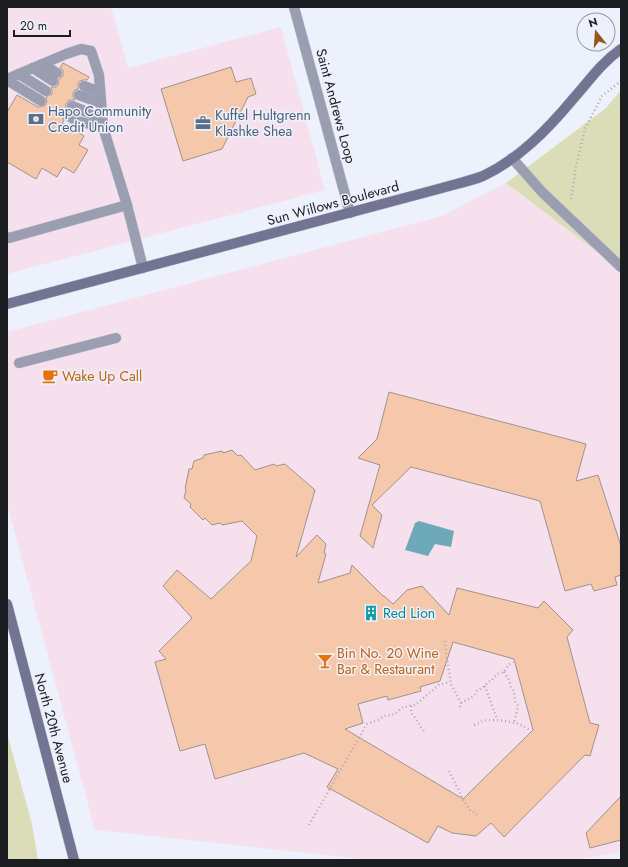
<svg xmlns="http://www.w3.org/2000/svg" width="628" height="867" font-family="Jost,sans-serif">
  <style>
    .commercial { fill: #f6e0ee }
    .green { fill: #dbddb9 }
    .water { fill: #6da9b8 }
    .building { fill: #f6c8ab; stroke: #9e938c; fill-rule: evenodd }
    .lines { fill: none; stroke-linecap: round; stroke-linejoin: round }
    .lane-casing { stroke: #c6cbd5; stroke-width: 11 }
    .street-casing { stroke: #c6cbd5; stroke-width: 11 }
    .secondary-casing { stroke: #c6cbd5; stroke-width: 11 }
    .path { stroke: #a8adb5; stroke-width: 2.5; stroke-dasharray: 1 3; stroke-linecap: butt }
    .lane { stroke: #9b9db1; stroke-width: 10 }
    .street { stroke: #9b9db1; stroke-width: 10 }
    .secondary { stroke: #727492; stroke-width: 10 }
    .labels { text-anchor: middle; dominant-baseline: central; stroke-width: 3; stroke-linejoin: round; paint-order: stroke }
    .street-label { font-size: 14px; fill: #1b1d21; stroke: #ecf1fc }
    .service-label { font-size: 14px; fill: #4e5e75; stroke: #ecf1fc; text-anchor: start }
    .food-label { font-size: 14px; fill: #c56008; stroke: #ecf1fc; text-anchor: start }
    .culture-label { font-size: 14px; fill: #0d838f; stroke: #ecf1fc; text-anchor: start }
  </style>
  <rect width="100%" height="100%" fill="#ecf1fc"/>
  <g class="commercial">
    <path d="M7,7H111L128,68L281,27L325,190L7,274Z"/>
    <path d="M506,183L621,270V852L575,860H373L95,830L7,504V332L442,216Z"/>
  </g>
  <g class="green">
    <path d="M621,90V270L506,183L606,108Z"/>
    <path d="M7,733L32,824L38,860H7Z"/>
  </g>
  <path class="water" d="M419,521L454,531L451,547L435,544L428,556L405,550L415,523Z"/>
  <g class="building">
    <path d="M63,63L89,77L87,80H83L80,81L78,84V89L75,90L73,93V96L75,100H71L68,101L66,104V109L62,111L61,114L64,121L62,123L84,136L79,145L88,150L74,173L63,167L57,177L42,168L36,179L7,162V112L17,95L38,107L44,106L47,102L46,97L52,94V91L51,87H56L58,85L59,79L63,76V70L60,68Z"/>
    <path d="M231,67L236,82L251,78L256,94L248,97L222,149L183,161L161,89Z"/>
    <path d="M389,392L586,444L576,481L598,475L621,546V575L615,577L617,585L594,591L591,584L565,591L540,501L411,467L372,505L382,515L373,548L360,536L380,465L358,458L377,439Z"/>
    <path d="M232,450L238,456L241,455L255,470L274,464L276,466L285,464L315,490L296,557L317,535L326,544L324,553L326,554L318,583L350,573L352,565L383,596H384L393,604L407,590L422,586L449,615L457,588L538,608L544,601L573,630L567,637L590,723L599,725L590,756L585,755L504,837L491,823L476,836L452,833L438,826L428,843L327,787L338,769L304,753L215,779L205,744L180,751L155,662L166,659L159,651L192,618L163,586L177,570L211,599L251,561L257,536L242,521L222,525L220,523L212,525L205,518L203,520L190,507L191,504L184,498L186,490L185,489L189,469H192L194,461L203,458L204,455L222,451L223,453ZM453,642L514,659L533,730L463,799L345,729L363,723L358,704L387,696L388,700L421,691L420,687L440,681Z"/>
    <path d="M621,796V840L590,848L586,833Z"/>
  </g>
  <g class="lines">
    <defs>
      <g id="lane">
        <path d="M42,64L57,73"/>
        <path d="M33,68L53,81"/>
        <path d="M19,74L46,91"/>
        <path d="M7,79L66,54L81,49L91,51L99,75L103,127L127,205L143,268"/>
        <path d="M7,80L41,101"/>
        <path d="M84,86L100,92"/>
        <path d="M79,95L101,103"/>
        <path d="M72,106L102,118"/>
        <path d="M67,115L77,121L103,127"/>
        <path d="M512,158L542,192L621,267"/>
        <path d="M7,237L9,238L127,205"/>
        <path d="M19,363L116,338"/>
      </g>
      <path id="street" d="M294,7L350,213"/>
      <g id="secondary">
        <path d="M7,304L442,188C456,184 470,181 483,176C519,159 548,129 573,99C589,81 601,63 621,49"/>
        <path d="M7,604L74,860"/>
      </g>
    </defs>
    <use href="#lane" class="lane-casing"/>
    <use href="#street" class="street-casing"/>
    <use href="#secondary" class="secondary-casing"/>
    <g class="path">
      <path d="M571,199L576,167L585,129L602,96L621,81"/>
      <path d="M445,641L446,652L451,684L461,703L459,709"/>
      <path d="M504,672L509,680L511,687L514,692L515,701L518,706L514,723"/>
      <path d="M485,686L497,719"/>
      <path d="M461,703L474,696L477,691L485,686L488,682L492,680L497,674L504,672L508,665L513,662"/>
      <path d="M411,706V713C417,719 419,726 425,732"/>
      <path d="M474,725C478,724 480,722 483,721C496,718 520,722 530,730"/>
      <path d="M449,771L464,801L470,810L477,815"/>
      <path d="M309,825L367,724L378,720L384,716L395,714L403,707L415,705L439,685L450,682"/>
    </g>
    <use href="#lane" class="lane"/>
    <use href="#street" class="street"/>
    <use href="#secondary" class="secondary"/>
  </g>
  <defs>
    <symbol id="bank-bare" viewBox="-9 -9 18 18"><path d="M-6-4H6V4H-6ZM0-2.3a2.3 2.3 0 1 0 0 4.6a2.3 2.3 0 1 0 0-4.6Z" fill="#5c6f8a" stroke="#ecf1fc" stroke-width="2.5" paint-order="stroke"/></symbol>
    <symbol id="office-bare" viewBox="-9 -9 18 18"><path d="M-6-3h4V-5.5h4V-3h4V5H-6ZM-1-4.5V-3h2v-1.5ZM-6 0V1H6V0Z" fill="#5c6f8a" stroke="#ecf1fc" stroke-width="2.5" paint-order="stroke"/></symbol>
    <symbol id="cafe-bare" viewBox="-9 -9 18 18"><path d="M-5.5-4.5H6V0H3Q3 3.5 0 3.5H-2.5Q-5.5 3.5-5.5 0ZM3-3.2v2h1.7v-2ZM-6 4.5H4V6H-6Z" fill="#e8710a" stroke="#ecf1fc" stroke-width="2.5" paint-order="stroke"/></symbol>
    <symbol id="building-bare" viewBox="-9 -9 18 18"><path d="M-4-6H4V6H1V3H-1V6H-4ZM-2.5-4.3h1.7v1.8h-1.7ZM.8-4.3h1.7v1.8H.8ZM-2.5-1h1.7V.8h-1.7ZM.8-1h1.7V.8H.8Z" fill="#0f9aa8" stroke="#ecf1fc" stroke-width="2.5" paint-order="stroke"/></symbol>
    <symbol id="bar-bare" viewBox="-9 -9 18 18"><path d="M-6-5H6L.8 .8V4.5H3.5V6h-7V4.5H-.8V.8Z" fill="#e8710a" stroke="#ecf1fc" stroke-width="2.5" paint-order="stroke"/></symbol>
  </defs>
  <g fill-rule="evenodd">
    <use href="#bank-bare" x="25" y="108" width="22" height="22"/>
    <use href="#office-bare" x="192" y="112" width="22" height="22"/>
    <use href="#cafe-bare" x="39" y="365" width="22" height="22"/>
    <use href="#building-bare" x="360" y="602" width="22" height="22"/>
    <use href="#bar-bare" x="314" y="650" width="22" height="22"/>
  </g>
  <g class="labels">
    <g class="street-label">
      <text transform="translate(336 106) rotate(75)">Saint Andrews Loop</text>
      <text transform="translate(333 203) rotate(-15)">Sun Willows Boulevard</text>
      <text transform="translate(54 728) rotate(75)">North 20th Avenue</text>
    </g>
    <g class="service-label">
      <text x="48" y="111">Hapo Community<tspan x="48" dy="16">Credit Union</tspan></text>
      <text x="215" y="115">Kuffel Hultgrenn<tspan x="215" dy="16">Klashke Shea</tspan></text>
    </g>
    <g class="food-label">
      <text x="62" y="376">Wake Up Call</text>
      <text x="337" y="653">Bin No. 20 Wine<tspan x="337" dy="16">Bar &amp; Restaurant</tspan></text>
    </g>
    <g class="culture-label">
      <text x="383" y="613">Red Lion</text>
    </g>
  </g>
  <rect width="628" height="867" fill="none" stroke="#1b1d21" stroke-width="16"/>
  <g transform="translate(596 32) rotate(343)"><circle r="19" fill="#ecf1fc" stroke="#989ca4"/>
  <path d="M0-3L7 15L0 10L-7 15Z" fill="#935916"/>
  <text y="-6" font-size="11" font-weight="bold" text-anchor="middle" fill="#1b1d21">N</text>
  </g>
  <path d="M14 30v6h56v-6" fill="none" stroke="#1b1d21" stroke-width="2"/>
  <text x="20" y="30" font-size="12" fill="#1b1d21" stroke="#ecf1fc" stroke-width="3" paint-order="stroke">20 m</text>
</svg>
